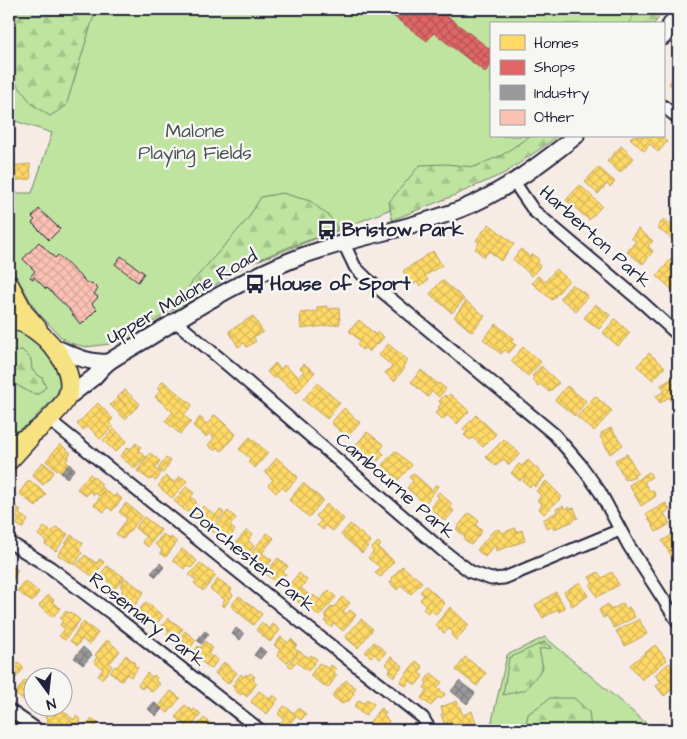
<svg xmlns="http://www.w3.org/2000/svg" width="687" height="739" font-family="'Architects Daughter',sans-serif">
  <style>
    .green { fill: #bee49f; stroke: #70836d }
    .forest { fill: url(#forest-firs); stroke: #70836d }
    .homes { fill: url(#homes-cross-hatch); stroke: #bda259 }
    .shops { fill: url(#shops-cross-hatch); stroke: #a75259 }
    .industry { fill: url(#industry-cross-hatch); stroke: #75757d }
    .building { fill: url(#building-cross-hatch); stroke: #22223b }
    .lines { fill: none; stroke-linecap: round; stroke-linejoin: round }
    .minor-casing { stroke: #22223b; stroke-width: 15 }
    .secondary-casing { stroke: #22223b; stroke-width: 19 }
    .trunk-casing { stroke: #22223b; stroke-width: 21 }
    .minor { stroke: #f6f6f2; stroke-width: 11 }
    .secondary { stroke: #f6f6f2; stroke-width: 15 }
    .trunk { stroke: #f6e281; stroke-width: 18 }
    .labels { text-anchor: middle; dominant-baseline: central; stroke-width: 5; stroke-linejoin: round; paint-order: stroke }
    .park-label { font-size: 19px; fill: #495254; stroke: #f6f6f2 }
    .poi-label { font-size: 19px; font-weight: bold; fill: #22223b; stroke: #f6f6f2; text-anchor: start }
    .street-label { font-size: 19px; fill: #22223b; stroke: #f6f6f2 }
  </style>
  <defs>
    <pattern id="forest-firs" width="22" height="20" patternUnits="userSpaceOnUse" patternTransform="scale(1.25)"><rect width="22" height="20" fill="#bee49f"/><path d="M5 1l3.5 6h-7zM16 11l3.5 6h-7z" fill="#a3c38a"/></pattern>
    <pattern id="homes-cross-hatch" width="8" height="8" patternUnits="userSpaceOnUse" patternTransform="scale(1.25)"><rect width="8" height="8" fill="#ffd966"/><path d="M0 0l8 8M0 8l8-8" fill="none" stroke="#daba59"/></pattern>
    <pattern id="shops-cross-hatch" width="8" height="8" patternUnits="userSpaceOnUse" patternTransform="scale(1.25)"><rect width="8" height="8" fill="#e06666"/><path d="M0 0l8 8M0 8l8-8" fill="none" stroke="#b55455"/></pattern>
    <pattern id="industry-cross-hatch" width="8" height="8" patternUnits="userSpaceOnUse" patternTransform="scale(1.25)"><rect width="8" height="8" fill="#999"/><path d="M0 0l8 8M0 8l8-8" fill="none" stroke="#7c7c7e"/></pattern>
    <pattern id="building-cross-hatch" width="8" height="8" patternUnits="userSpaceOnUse" patternTransform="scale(1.25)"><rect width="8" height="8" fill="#fbc1b3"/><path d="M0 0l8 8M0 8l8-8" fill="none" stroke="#d7a69b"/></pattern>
  </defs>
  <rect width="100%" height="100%" fill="#f7ebe5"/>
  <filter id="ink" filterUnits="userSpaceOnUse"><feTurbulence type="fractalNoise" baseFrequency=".02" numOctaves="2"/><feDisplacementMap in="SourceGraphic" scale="10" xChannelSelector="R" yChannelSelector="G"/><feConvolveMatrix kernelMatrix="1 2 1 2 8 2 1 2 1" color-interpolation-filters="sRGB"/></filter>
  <g filter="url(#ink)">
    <g class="green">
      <path d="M9,9H656L643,24H491V136H545L531,152L339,230L246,265L118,343L86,347L70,343L60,336L36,310L17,278L11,263L9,255V193H32L52,133L9,119Z"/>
      <path d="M9,328L20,330L30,336L56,363L61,374L60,387L55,397L19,434L9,440V430L13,420C7,406 7,398 15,384L31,393L38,394L46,387L42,378L32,370L22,350L9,352Z"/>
      <path d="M545,637L654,730H490L507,655Z"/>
    </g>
    <g class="forest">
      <path d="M9,9H96L66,106L50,116L33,105L9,74Z"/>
      <path d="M638,9H665L654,24H628Z"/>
      <path d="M530,136H557L550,142L505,173L453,196L392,220L389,202L420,165L446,164L474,167L502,155Z"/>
      <path d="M282,193L310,201L330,217L339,230L289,247L246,265L175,311L192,282L247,220L261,197Z"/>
      <path d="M22,350L31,359L32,370L42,378L46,387L38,394L31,393L15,384L9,394V400V352Z"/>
      <path d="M544,642L552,648L539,649L543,668L525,690L503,695L509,658Z"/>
      <path d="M550,698H574L589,712L591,730H525L528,714Z"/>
    </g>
    <g class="homes">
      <path d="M678,70V90L669,84Z"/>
      <path d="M632,136H660L667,142L658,152L650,144L644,151L630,138Z"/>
      <path d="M621,146L634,158L620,173L607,161Z"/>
      <path d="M30,164L31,179L9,181V166Z"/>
      <path d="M598,167L615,182L610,187L607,184L598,194L585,182Z"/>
      <path d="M580,185L602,206L589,220L566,200Z"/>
      <path d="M664,219L677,229L671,238L657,228Z"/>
      <path d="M489,224L514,244L501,261L489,251L484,257L475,249L479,243L476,240Z"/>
      <path d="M638,229L653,241L648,246L653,251L643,264L627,252L636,241L631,238Z"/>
      <path d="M521,249L530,257L533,254L539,260L537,263L540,266L532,276L513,259Z"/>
      <path d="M433,251L442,265L425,276L428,280L420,286L417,282L413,285L403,271Z"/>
      <path d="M671,259L678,265V295L657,276Z"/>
      <path d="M556,269L569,280L552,300L532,283L538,276L545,282Z"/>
      <path d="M442,280L464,299L452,313L430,294Z"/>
      <path d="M572,284L588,296L576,311L560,298Z"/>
      <path d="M466,301L485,316L472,332L454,317Z"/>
      <path d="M595,304L610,315L599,329L584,318Z"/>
      <path d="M327,306V309L339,308L340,324L301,329L300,313L317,311V307Z"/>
      <path d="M253,316L263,332L253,337L256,341L247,347L244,343L238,347L229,331Z"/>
      <path d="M615,319L630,333L618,346L603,333Z"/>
      <path d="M359,320L376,335L378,332L384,337L377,345L376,344L369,352L365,348L362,350L357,345L360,341L349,331Z"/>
      <path d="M496,324L514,339L511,342L516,345L509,353L505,350L501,354L483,339Z"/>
      <path d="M388,344L408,360L403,366L405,368L394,381L385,373L392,366L379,355Z"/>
      <path d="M523,347L541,362L528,376L511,361Z"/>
      <path d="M649,353L665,367L653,380L637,366Z"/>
      <path d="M275,363L281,369L284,365L299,377L304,371L300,368L304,364L315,372L297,393L276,376L274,379L267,372Z"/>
      <path d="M541,366L559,383L549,392L540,384L538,386L532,380L534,378L532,376Z"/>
      <path d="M421,370L438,384L439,383L446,389L439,397L432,391L428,397L411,382Z"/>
      <path d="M675,377L678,383V401L673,404L669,397L660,403L656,396L665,391L661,385Z"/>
      <path d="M163,381L192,405L184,415L191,422L180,434L165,421L173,412L155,397L160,391L157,388Z"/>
      <path d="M317,383L340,403L327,419L303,400Z"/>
      <path d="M567,386L586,401L575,416L555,400Z"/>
      <path d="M125,390L140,404L132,412L118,397Z"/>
      <path d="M450,394L469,411L457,424L447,415L443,420L435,413L440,408L438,407L441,404L439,401L445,395L447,397Z"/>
      <path d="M595,396L612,411L594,431L577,417Z"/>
      <path d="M118,397L132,412L125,419L110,405Z"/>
      <path d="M98,403L113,419L109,423L113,427L100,439L88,426L83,430L77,424Z"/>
      <path d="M344,408L360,423L347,437L331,423Z"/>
      <path d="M215,415L236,434L222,451L217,447L215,451L208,445L214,438L210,433L206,437L193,426L200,417L207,424Z"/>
      <path d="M476,415L496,434L483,447L473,438L470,440L464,435L467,432L463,429Z"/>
      <path d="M611,428L623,445L610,454L600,436L602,435L601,433Z"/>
      <path d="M114,429L127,441L115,452L103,440Z"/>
      <path d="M367,432L384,445L380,450L384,454L378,461L373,457L372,459L355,446Z"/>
      <path d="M250,437L268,453L255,468L248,462L251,459L239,449Z"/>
      <path d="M504,439L520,454L509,465L504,459L496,466L486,457Z"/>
      <path d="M136,443L141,447L138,450L146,457L135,469L120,456L128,447L131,449Z"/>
      <path d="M60,444L71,453L68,456L69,457L66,461L69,464L61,473L46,461Z"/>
      <path d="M395,451L412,465L398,480L382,465Z"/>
      <path d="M150,453L160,461L155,469L161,473L156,481L152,478L150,480L137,471Z"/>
      <path d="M627,454L638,473L634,475L635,477L628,480L627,479L625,480L615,460Z"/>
      <path d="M166,458L171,461L163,473L158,469Z"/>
      <path d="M277,458L298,477L286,491L282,487L276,493L268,485L273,480L265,472Z"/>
      <path d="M528,460L545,476L535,487L532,484L530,487L523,481L525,478L524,476L520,481L511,473L519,464L522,466Z"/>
      <path d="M43,462L54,472L43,485L32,475Z"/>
      <path d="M649,472L652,477L644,482L650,491L653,490L656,496L641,506L629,485Z"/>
      <path d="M413,473L432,490L436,484L438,486L425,504L407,488L413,481L409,477Z"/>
      <path d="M90,474L102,484L100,486L105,490L99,496L95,493L94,495L90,491L86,496L77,489Z"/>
      <path d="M166,476L175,483L180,476L187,481L172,498L158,486Z"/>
      <path d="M29,480L46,494L36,507L19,493Z"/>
      <path d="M546,481L562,497L544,514L539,509L542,505L537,500L541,496L536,491Z"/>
      <path d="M303,483L323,500L309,517L289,500Z"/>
      <path d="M186,487L194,493L191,497L196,501L195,503L198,506L192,513L189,510L187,512L174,501Z"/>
      <path d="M105,490L114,497L116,494L122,499L112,511L108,507L104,512L94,505Z"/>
      <path d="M439,492L452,504L450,507L454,511L445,521L430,508L439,497L436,495Z"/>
      <path d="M9,502L21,510L19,514L28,520L23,528L9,520Z"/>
      <path d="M126,503L142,516L123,539L116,534L127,519L119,512Z"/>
      <path d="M666,503L670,510L664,513L670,524L656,532L646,514Z"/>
      <path d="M327,504L344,519L333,531L326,526L323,530L317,525L321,521L316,516Z"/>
      <path d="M203,506L215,515L220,510L224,513L211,529L195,516Z"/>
      <path d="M563,506L565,509L569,507L570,509L574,508L578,518L574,519V521L554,529L553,526L547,529L543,520L557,512L556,509Z"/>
      <path d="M228,511L236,518L230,526L235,530L230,537L224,533L221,538L212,531Z"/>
      <path d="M469,513L479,521L476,525L482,531L471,545L464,539L465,537L456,529Z"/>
      <path d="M144,517L161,530L148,547L142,542L146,537L135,528Z"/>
      <path d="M350,524L371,542L362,553L341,535Z"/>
      <path d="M44,527L52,532L56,527L68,534L56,551L45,544L46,541L38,535Z"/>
      <path d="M515,528L516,532L522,530L525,541L496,551L495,545L485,557L477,550L493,531L500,529L502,533Z"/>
      <path d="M247,530L253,535L248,540L254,546L245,557L233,546Z"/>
      <path d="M678,531V558L677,559L675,555L672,557L662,541Z"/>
      <path d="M267,533L274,538L262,553L272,560L263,572L246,559Z"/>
      <path d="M163,534L169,539L171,537L177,542L166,557L160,553L162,550L155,544Z"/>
      <path d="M71,535L83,543L79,550L82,553L75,565L58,555Z"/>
      <path d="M378,542L381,545L378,548L394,561L381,577L375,573L380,567L368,558L374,551L371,549Z"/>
      <path d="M182,549L197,561L191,568L187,565L184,569L173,560Z"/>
      <path d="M85,555L96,563L100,559L104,562L93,577L77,565Z"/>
      <path d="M278,558L288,566L283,572L286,574L283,577L288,581L284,585L280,582L279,584L265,574Z"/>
      <path d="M200,563L216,576L203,591L194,583L196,580L189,575Z"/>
      <path d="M9,565L18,570L9,586Z"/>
      <path d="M107,566L124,577L111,594L105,589L109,582L100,575Z"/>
      <path d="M402,566L422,582L411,594L401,585L397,590L390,583L393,579L392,578Z"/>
      <path d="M598,572L602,578L612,572L619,585L597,597L590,585L593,583L589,577Z"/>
      <path d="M299,573L307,580L301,588L309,595L301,604L284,591Z"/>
      <path d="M125,578L144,592L135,605L133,604L131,608L124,603L126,599L120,594L123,589L120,586Z"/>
      <path d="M218,579L232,589L230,592L233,595L224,607L221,605L225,600L210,589Z"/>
      <path d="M25,581L39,592L32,602L17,591Z"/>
      <path d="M580,582L588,596L572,606L564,592Z"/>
      <path d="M426,586L445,603L436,614L432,611L429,614L423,609L426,605L420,600L424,595L420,592Z"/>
      <path d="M329,590L336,597L319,616L309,607L311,604L308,601L313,595L320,600Z"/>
      <path d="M556,592L565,608L559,612L558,609L543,618L535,605Z"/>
      <path d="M48,595L54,600L52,602L60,608L53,617L39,606Z"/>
      <path d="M239,596L262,614L253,625L231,606Z"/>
      <path d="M342,597L350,603L343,611L347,614L350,610L356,615L343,631L334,623L331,627L325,622L327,618L324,615L332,606L334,607Z"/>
      <path d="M146,602L163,616L156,624L148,617L146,619L141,615L143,613L139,610Z"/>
      <path d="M623,603L626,609L629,607L635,617L614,628L607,616L603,618L599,610L608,604L611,610Z"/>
      <path d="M450,607L469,625L456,640L451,635L453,632L449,629L444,633L435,625Z"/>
      <path d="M66,611L69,613L70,612L80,620L65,640L59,636L65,629L60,625L63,620L60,618Z"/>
      <path d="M168,618L183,629L173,640L166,634L169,631L162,626Z"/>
      <path d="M361,619L373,629L358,648L345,637Z"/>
      <path d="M639,619L647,634L625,646L616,631Z"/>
      <path d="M83,622L98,633L89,645L82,639L77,646L70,641Z"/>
      <path d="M262,622L269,629L273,624L280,630L270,642L256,630Z"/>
      <path d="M185,631L196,640L188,651L182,647L185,642L179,639Z"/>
      <path d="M281,637L288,643L291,639L297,645L294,648L298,651L287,663L277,655L280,650L274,645Z"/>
      <path d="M107,640L120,651L109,664L112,666L102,679L98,676L103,669L94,662L97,657L95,655Z"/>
      <path d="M205,641L213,648L208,654L212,657L206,665L192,654L198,646L200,648Z"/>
      <path d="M374,642L386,652L380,659L374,654L371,657L365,652Z"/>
      <path d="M655,645L667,660L642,680L630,665Z"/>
      <path d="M299,651L309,658L311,655L317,659L308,671L296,662L291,667L288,665Z"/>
      <path d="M126,655L135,663L134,665L138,668L131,677L127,674L121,681L110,672L115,666L117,667Z"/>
      <path d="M9,656L24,668L9,686Z"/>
      <path d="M213,656L218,660L211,669L206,665Z"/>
      <path d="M391,657L403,666L394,677L388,672L391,668L385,664Z"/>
      <path d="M465,657L486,673L477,686L456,670Z"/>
      <path d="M416,661L423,667L419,673L423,676L416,685L410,681L406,686L400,682Z"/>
      <path d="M224,662L237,673L228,684L215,673Z"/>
      <path d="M319,663L329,669L331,665L336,669L334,673L337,675L328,688L310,676Z"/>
      <path d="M669,663L678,674V684L664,696L656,686L661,682L655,675Z"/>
      <path d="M147,673L152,677L154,675L157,678L155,680L160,684L152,692L145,686L142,689L138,685Z"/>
      <path d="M250,673L255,677L253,679L257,683L247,697L242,693L241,695L234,690L235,688L232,686L241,674L244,677L246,674L248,676Z"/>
      <path d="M431,673L442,682L437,688L445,694L441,699L438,697L431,706L421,698L427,690L424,688L427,683L425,681Z"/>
      <path d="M25,680L32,686V706H40L37,710L15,694Z"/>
      <path d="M346,680L356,688L353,692L354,694L348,702L346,700L342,704L332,696Z"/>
      <path d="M171,691L180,698L168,713L159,706Z"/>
      <path d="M259,691L270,699L273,695L278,699L267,714L251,702Z"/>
      <path d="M367,699L374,704L365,716L354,707L359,700L364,703Z"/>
      <path d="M457,701L463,715L472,711L478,729L458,727L457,725L449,728L447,722L444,723L441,714L443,713L441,707Z"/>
      <path d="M185,705L193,711L194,709L201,714L190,729L176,717Z"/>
      <path d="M54,706H58L74,720L76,716L81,720L73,730H62L60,729L58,730L47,722L48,720L45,717Z"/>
      <path d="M284,706L294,713L298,708L306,714L301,720L296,716L286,728L280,723L284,719L278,714Z"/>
      <path d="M381,708L386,713L384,716L389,721L383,729L380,727L377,730L369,723Z"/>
      <path d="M204,718L212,725L218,730H194Z"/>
      <path d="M92,719L98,723L95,728L98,730H80L86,723L88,724Z"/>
    </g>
    <path class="shops" d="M383,9H438L491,50V65L485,72L434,33L427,41Z"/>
    <g class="industry">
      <path d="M69,464L75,469L67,478L61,473Z"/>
      <path d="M160,563L164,567L156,577L151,573Z"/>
      <path d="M236,628L244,634L240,640L232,634Z"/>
      <path d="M205,631L209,634L201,644L197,640Z"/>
      <path d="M83,647L92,655L83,665L74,658Z"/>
      <path d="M260,647L266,652L260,659L254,655Z"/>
      <path d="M459,681L475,693L467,704L451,691Z"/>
      <path d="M154,702L162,709L156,716L148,709Z"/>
    </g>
    <g class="building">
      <path d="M39,209L60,229L49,240L32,223L35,220L32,217Z"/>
      <path d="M39,242L55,258L58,255L87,283L88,282L91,284L92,283L98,289L94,294L98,297L92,304L97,309L81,325L69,310H70L47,288L46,289L34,277L33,279L30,277L35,271L23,259Z"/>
      <path d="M121,256L144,273L138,282L115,264Z"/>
    </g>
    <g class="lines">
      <defs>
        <g id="minor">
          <path d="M663,106L678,118"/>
          <path d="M514,182L534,211L644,304L678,335"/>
          <path d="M344,244L355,267L367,279L554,434L580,464L600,492L629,546L678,622"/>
          <path d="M175,321L230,367L442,550L471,572L491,579L504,578L620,530"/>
          <path d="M48,419L302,623L423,718L429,728L428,730"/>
          <path d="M9,542L51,568L111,613L260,730"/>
          <path d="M9,710L38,730"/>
        </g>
        <g id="secondary">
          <path d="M663,37L678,13"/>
          <path d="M52,346C71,354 87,364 108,362"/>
          <path d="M67,398C76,391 85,384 94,377C99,372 104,365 110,361C125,351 143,342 158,332C204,303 251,275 302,256C354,237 410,229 461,209C504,192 540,164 576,136"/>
        </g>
        <g id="trunk">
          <path d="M9,284L25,314L38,329"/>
          <path d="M9,320C15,321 21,321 27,325C49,337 78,370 67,397C63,406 44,425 36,431C28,438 18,442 9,445"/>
          <path d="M9,461L29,439"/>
        </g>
      </defs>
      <use href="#minor" class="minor-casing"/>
      <use href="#secondary" class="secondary-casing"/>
      <use href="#trunk" class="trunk-casing"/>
      <use href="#minor" class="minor"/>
      <use href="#secondary" class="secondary"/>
      <use href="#trunk" class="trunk"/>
    </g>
  </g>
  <defs>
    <symbol id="bus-bare" viewBox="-9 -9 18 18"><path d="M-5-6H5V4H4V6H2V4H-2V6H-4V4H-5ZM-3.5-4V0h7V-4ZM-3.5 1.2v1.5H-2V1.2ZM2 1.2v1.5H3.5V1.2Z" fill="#22223b" stroke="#f6f6f2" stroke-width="2.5" paint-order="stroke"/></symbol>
  </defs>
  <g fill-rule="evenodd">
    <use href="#bus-bare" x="313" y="216" width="28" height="28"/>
    <use href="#bus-bare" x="241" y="270" width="28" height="28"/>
  </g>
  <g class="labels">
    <g class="park-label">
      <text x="195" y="131">Malone<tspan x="195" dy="22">Playing Fields</tspan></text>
    </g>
    <g class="poi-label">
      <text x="342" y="230">Bristow Park</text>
      <text x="270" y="284">House of Sport</text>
    </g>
    <g class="street-label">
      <text transform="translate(595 237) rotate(42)">Harberton Park</text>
      <text transform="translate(182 297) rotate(-30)">Upper Malone Road</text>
      <text transform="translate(395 486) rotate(41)">Cambourne Park</text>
      <text transform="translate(252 560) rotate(39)">Dorchester Park</text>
      <text transform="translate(147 620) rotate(38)">Rosemary Park</text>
    </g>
  </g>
  <rect width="687" height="739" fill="none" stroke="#f6f6f2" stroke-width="30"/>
  <rect x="15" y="15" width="657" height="709" fill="none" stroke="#22223b" stroke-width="2" filter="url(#ink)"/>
  <rect x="490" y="22" width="175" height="115" fill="#f6f6f2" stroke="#a1a1a9"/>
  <rect x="500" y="35" width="25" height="15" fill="#ffd966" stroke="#a1a1a9"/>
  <text x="534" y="48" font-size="15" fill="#22223b">Homes</text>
  <rect x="500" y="60" width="25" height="15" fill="#e06666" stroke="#a1a1a9"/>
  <text x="534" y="72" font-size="15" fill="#22223b">Shops</text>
  <rect x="500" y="85" width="25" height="15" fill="#999999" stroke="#a1a1a9"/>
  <text x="534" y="98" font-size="15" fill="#22223b">Industry</text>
  <rect x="500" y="110" width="25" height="15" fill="#fbc1b3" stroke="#a1a1a9"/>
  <text x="534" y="122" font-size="15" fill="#22223b">Other</text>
  <g transform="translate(48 692) rotate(165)"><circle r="24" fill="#f6f6f2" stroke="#a1a1a9"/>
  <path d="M0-4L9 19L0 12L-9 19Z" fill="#22223b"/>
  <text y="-8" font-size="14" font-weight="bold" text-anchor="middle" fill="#22223b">N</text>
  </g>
</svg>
